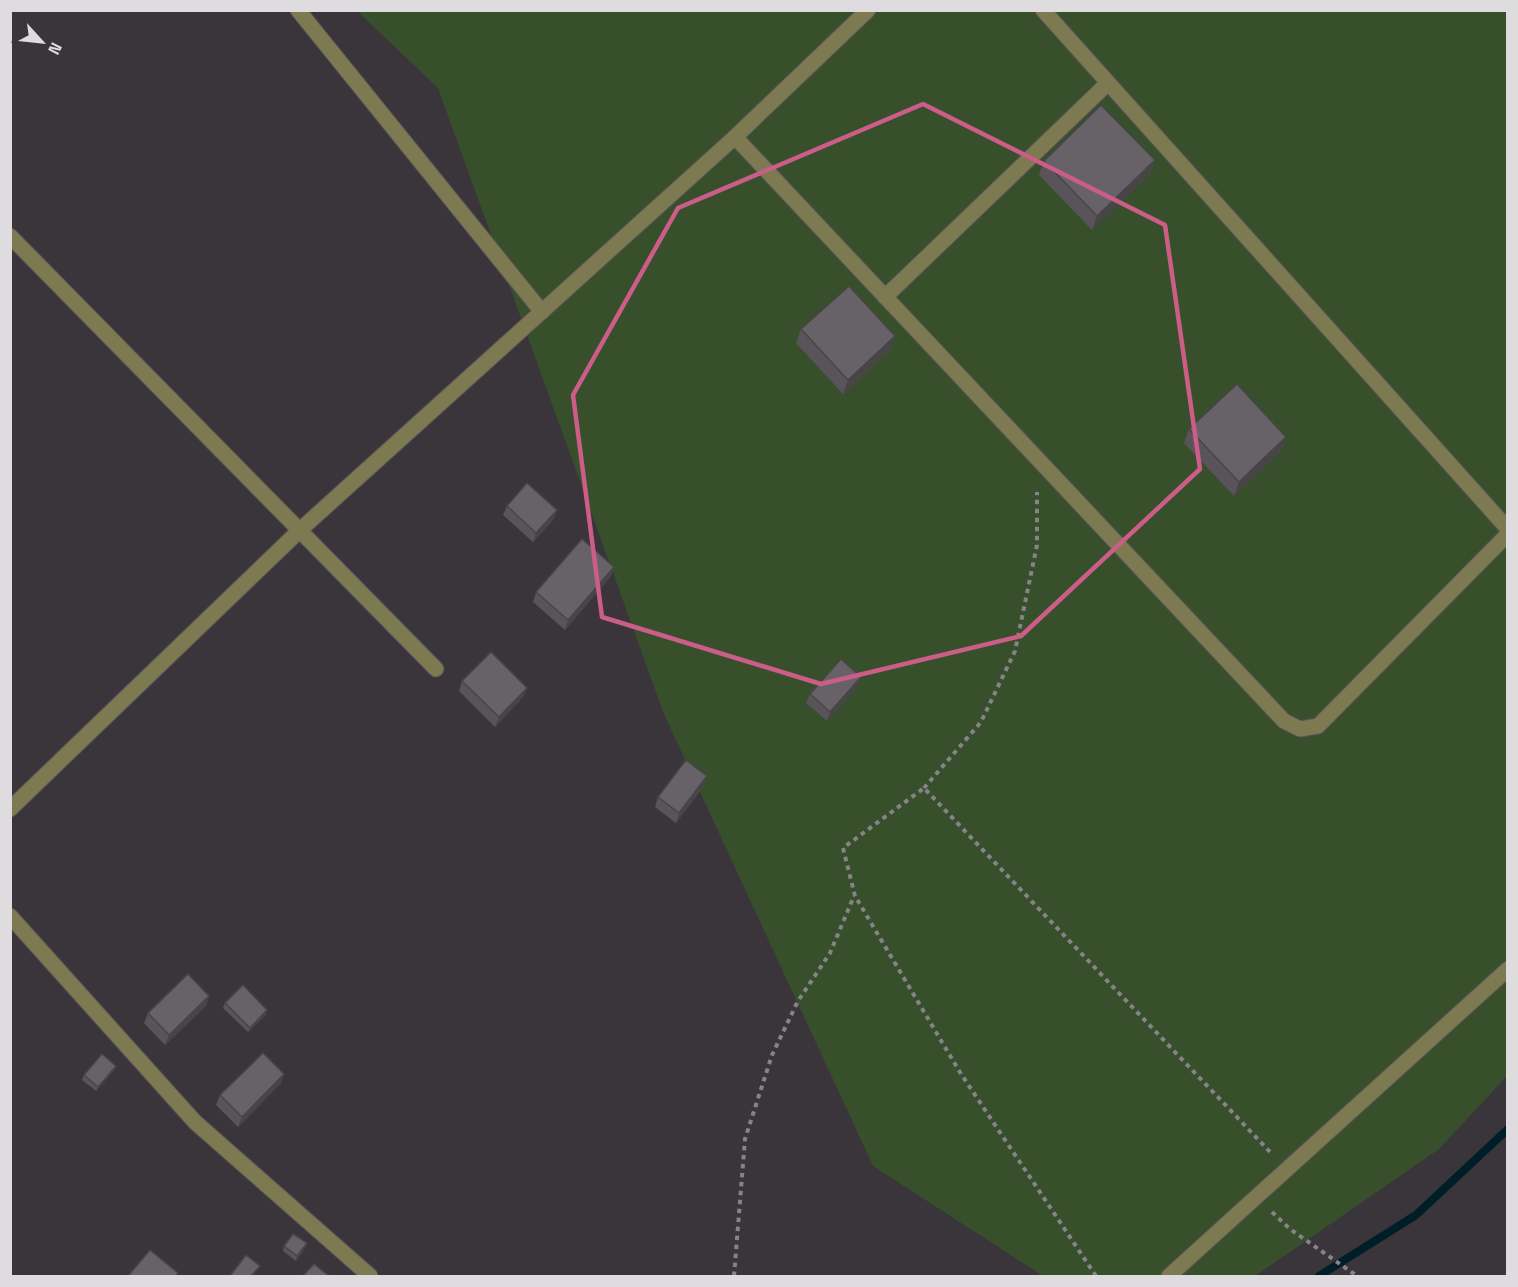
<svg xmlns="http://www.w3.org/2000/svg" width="1518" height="1287" font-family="'Space Grotesk',sans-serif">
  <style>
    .green { fill: #384f2c }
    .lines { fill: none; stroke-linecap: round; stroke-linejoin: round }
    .stream { stroke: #001e27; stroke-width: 8 }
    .minor-casing { stroke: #585358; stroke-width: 17 }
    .path { stroke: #878387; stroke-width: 4; stroke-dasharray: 4.5 4.5; stroke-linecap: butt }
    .minor { stroke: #7d7951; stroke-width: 15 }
    .wall { fill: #595459 }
    .shaded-wall { fill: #484548 }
    .building { fill: #676267; stroke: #484548; stroke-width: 1.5 }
    .marked { fill: none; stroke: #cc5d89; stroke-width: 4.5; stroke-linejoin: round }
  </style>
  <rect width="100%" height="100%" fill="#3a353a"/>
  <path class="green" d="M357,11H1507V1076L1439,1149L1255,1276H1043L873,1166L664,714L438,88Z"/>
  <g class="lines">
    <path class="stream" d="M1319,1276L1416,1215L1508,1129"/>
    <defs>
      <g id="minor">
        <path d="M298,10L542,312"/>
        <path d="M1043,10L1508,529"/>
        <path d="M735,137L1284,721L1300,729L1318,726L1508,534"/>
        <path d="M10,236L436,669"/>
        <path d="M885,297L1108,83"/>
        <path d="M10,809L300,530L735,137L868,10"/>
        <path d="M10,916L195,1122L370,1276"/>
        <path d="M1169,1276L1508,969"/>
      </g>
    </defs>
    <use href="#minor" class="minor-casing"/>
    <g class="path">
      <path d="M924,788L981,722L1015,651L1037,545V492"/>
      <path d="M1272,1212L1290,1229L1357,1276"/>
      <path d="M734,1276L745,1139L772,1055L798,1001L830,953L854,896"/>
      <path d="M1096,1276L961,1074L855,896L843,848L924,788L1272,1154"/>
    </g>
    <use href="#minor" class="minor"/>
  </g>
  <g class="wall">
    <path d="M1155,160L1149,175L1092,230L1039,175L1044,161Z"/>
    <path d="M801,329L890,350L843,394L796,343Z"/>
    <path d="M1189,429L1286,437L1281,451L1234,496L1184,443Z"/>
    <path d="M507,506L557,510L553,520L533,542L503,515Z"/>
    <path d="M614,567L611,576L565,630L533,602L536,592Z"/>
    <path d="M462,681L527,688L523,697L495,727L459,691Z"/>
    <path d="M857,687L827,721L806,703L810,694Z"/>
    <path d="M707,776L704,786L676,823L655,807L658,797Z"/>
    <path d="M209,996L206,1006L165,1045L144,1023L148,1013Z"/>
    <path d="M225,1003L266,1015L248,1032L223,1008Z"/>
    <path d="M116,1066L114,1070L96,1091L82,1080L84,1075Z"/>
    <path d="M284,1074L281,1083L238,1127L216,1105L220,1095Z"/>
    <path d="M284,1246L305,1248L296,1261L283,1251Z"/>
  </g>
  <g class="shaded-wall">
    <path d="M1155,160L1149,175L1092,230L1097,216Z"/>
    <path d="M895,336L890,350L843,394L848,380Z"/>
    <path d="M1286,437L1281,451L1234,496L1239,482Z"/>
    <path d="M557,510L553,520L533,542L536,533Z"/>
    <path d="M614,567L611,576L565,630L568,620Z"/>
    <path d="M861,677L857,687L827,721L830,712Z"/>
    <path d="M527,688L523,697L495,727L499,717Z"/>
    <path d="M707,776L704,786L676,823L679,813Z"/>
    <path d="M209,996L206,1006L165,1045L169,1035Z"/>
    <path d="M267,1010L266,1015L248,1032L250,1028Z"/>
    <path d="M116,1066L114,1070L96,1091L98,1087Z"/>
    <path d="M284,1074L281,1083L238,1127L242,1117Z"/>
    <path d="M307,1243L305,1248L296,1261L297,1256Z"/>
  </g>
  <g class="building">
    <path d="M1101,105L1155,160L1097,216L1044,161Z"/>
    <path d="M849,286L895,336L848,380L801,329Z"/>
    <path d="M1237,384L1286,437L1239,482L1189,429Z"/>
    <path d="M527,483L557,510L536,533L507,506Z"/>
    <path d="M582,539L614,567L568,620L536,592Z"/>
    <path d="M491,652L527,688L499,717L462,681Z"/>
    <path d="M841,659L861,677L830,712L810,694Z"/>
    <path d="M686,760L707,776L679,813L658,797Z"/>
    <path d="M188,974L209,996L169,1035L148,1013Z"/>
    <path d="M243,985L267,1010L250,1028L225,1003Z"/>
    <path d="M263,1053L284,1074L242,1117L220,1095Z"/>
    <path d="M102,1054L116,1066L98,1087L84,1075Z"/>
    <path d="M293,1234L307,1243L297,1256L284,1246Z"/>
    <path d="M150,1250L178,1273L175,1276H128Z"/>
    <path d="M246,1255L260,1266L251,1276H230Z"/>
    <path d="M314,1264L329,1276H303Z"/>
  </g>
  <path class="marked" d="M923,104L1165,225L1200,469L1021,636L821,684L602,617L573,395L678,208Z"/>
  <rect width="1518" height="1287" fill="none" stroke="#dfdcdf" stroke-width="24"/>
  <g transform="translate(42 42) rotate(117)" stroke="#3a353a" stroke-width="4.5" paint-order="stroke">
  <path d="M0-4.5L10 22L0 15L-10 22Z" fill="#dfdcdf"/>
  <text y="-9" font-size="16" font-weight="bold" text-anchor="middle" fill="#dfdcdf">N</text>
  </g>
</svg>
